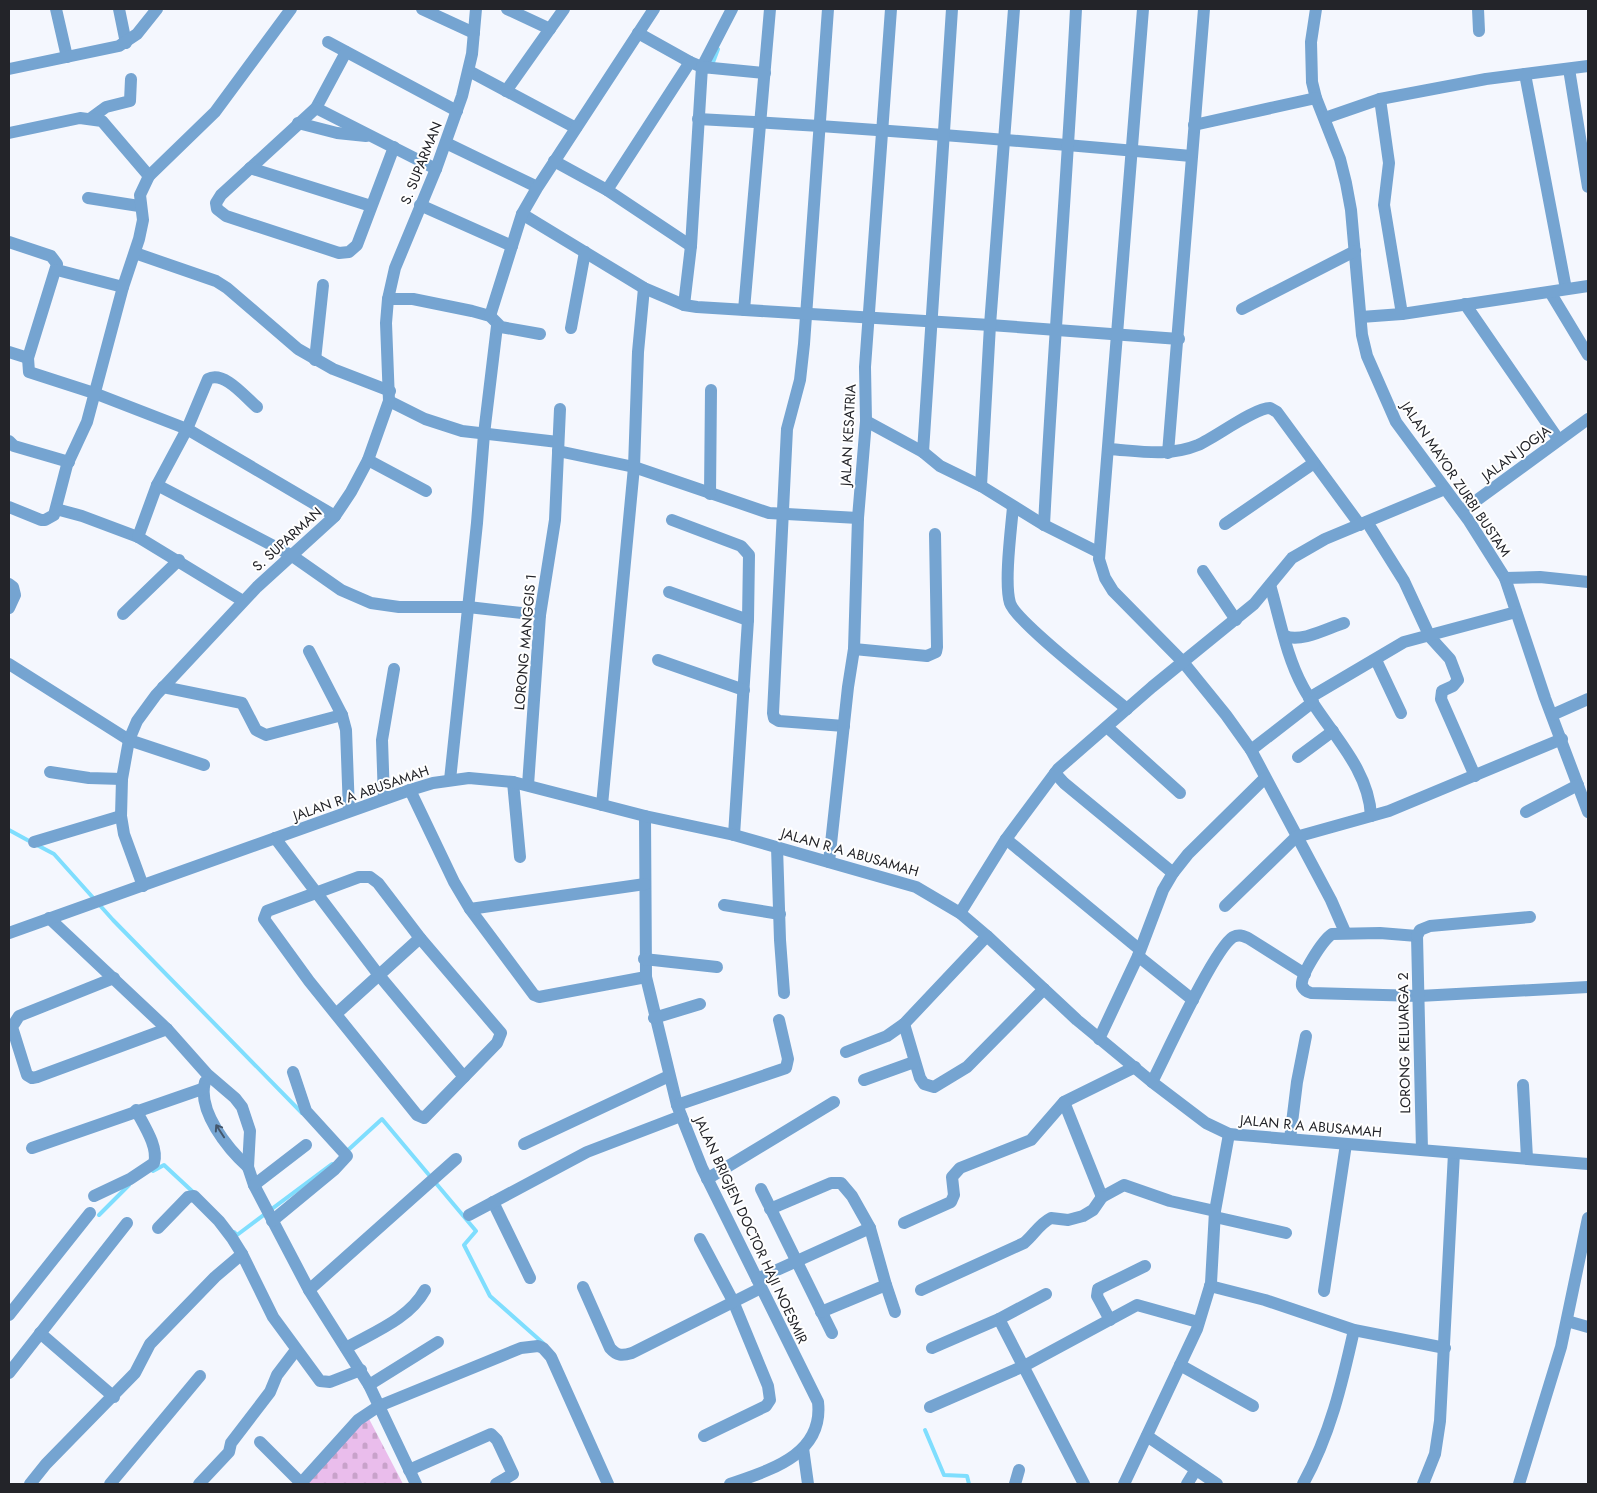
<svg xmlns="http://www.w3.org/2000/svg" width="1597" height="1493" font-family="Jost,sans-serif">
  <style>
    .cemetery { fill: url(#cemetery-stones) }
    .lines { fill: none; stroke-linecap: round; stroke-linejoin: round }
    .stream { stroke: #7fdefe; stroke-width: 4 }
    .minor { stroke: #75a4d1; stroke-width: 12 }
    .tertiary { stroke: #75a4d1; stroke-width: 12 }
    .oneway { stroke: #44576c }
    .labels { text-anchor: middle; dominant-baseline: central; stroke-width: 4; stroke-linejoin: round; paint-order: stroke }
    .street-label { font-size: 14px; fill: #232429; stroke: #fff }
  </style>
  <defs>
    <pattern id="cemetery-stones" width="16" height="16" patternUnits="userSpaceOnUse" patternTransform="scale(1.25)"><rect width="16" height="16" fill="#eabdec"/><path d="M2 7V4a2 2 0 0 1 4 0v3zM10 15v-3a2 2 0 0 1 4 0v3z" fill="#c8a2ca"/></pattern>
  </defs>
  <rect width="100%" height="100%" fill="#f4f7fe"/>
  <path class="cemetery" d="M367,1415L403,1484H305Z"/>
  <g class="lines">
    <g class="stream">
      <path d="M712,65L718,49"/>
      <path d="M9,830L31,842"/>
      <path d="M37,845L54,854L113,920L302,1113"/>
      <path d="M347,1151L382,1119L476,1231L464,1245L490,1296L543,1343"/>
      <path d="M153,1171L164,1165L193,1192"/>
      <path d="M99,1215L129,1185"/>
      <path d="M234,1232L237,1235L332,1164"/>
      <path d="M925,1430L944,1475L967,1476L969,1484"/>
    </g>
    <g class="minor">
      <path d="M56,9L67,57"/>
      <path d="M119,9L126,43"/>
      <path d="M422,9L474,33"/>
      <path d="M507,9L550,29"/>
      <path d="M828,9L804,344L800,380L787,429L773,713L774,718L779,721L844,726"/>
      <path d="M1143,9L1099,559L1105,578L1113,591L1183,662L1226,715L1251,750L1331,900L1345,932"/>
      <path d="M1316,9L1311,42L1312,82L1316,98L1340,159L1346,183L1351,210L1362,335L1367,356L1396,422L1469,521L1505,578L1545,698L1588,812"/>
      <path d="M1478,9L1479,31"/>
      <path d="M638,33L690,62"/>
      <path d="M328,42L457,111"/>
      <path d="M346,52L316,108L221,195L216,203L217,209L226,216L339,253L349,252L357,245L394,147"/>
      <path d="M9,69L119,46L137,34L157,9"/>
      <path d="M1569,69L1588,187"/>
      <path d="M469,71L576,128"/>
      <path d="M1525,74L1566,289"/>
      <path d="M506,91L564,9"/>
      <path d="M1380,99L1389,163L1384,205L1402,314"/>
      <path d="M316,108L436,169"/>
      <path d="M91,118L106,107L130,101L131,79"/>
      <path d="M1325,118L1380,99L1486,79L1588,66"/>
      <path d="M698,119C863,127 1027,141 1191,156"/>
      <path d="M298,123L337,133L366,136"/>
      <path d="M1194,125L1316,98"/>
      <path d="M9,133L80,118L102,121L149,176"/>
      <path d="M446,143L533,185"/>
      <path d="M554,161L607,190L691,246"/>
      <path d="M250,168L371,206"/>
      <path d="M607,190L690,62L702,67L732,9"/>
      <path d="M88,198L139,206"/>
      <path d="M420,205L512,246"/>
      <path d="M522,214L644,288L684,305L697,307L990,325L1179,339"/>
      <path d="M9,242L51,256L57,264L28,358L29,372L94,393L187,429L335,516"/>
      <path d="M135,253L216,281L227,288L298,349L333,369L390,391"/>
      <path d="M57,270L123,287"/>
      <path d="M1550,292L1588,355"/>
      <path d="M388,299H413L472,311L490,316L501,327L540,334"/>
      <path d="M1465,304L1558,439"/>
      <path d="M684,305L691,246L702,67L765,73"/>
      <path d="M1242,309L1355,251"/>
      <path d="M744,310L770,9"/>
      <path d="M490,316L522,214L537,188L654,9"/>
      <path d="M1361,317L1402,314L1588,286"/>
      <path d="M571,328L585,252"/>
      <path d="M9,352L28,358"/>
      <path d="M315,360L323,285"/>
      <path d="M389,401L425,419L462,431L558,442"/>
      <path d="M866,421L923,452L940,466L981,486L1044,525L1098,552"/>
      <path d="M9,441L14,446L69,462"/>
      <path d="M1109,449C1139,451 1169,457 1198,445C1216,437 1254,408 1270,408L1277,412L1360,525"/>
      <path d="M558,451L634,467L769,513L858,518"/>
      <path d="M923,452L952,9"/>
      <path d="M1168,453L1204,9"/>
      <path d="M368,460L426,491"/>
      <path d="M157,485L291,555L341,590L371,603L399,607H468L540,615"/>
      <path d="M981,486L990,325L1014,9"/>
      <path d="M710,494L711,390"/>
      <path d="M9,507L41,520H45L54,515L67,465L87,422L123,287L139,239L143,220L140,195L149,176L215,112L291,9"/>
      <path d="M1013,507C1011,530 1004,583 1010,603C1016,622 1107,692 1127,709"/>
      <path d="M56,509L82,516L138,537L243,601"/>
      <path d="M1462,511L1588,419"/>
      <path d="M672,520L741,546L749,555L748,620L734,835"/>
      <path d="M1367,522L1404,581L1430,637L1450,659L1458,680L1453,686L1442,691L1441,699L1475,776"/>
      <path d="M1225,524L1314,463"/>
      <path d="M1044,525C1053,352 1067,181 1076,9"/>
      <path d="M138,537L157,485L187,429L208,379C224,370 246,398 257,407"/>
      <path d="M1203,571L1236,620"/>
      <path d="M1505,578L1540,577L1588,582"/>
      <path d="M9,584L13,587L15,595L9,608"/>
      <path d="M1270,585C1280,619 1286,656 1303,687C1325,728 1369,766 1371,816"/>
      <path d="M669,592L748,620"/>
      <path d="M123,614L179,560"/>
      <path d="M1285,636C1301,643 1328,628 1344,623"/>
      <path d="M854,649L927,656L936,652L937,647L935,534"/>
      <path d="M309,651L342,715L346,730L349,811"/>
      <path d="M658,660L744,690"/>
      <path d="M1376,660L1401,713"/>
      <path d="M9,664L129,740L204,765"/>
      <path d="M163,687L242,703L256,730L266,735L342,715"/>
      <path d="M1309,698L1404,642L1516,612"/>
      <path d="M1552,715L1588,699"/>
      <path d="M1107,727L1180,793"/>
      <path d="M1251,750L1313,702"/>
      <path d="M1298,757L1333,731"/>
      <path d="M50,772L89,778L122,779"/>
      <path d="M1055,773L1064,783L1173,873"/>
      <path d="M450,780L477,523L484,434L497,326"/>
      <path d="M513,782L520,857"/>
      <path d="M528,785L540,615L555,520L560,409"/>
      <path d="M410,790L454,882L470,909L534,995L539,997L646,977"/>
      <path d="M384,799L382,740L394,669"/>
      <path d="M602,805L634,467L638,352L644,288"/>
      <path d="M1526,812L1578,785"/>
      <path d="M645,816L646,977L677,1105L702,1168L818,1402C824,1455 770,1470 730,1484"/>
      <path d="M275,838L378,974L464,1077"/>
      <path d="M1006,839L1139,949"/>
      <path d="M34,842L121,816"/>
      <path d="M777,847L780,940L784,993"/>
      <path d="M829,862L848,687L854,649L858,518L866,421L865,367L891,9"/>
      <path d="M359,877H370L378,883L420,938L501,1033L497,1043L424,1118L417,1115L309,981L264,919L267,911Z"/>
      <path d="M143,886L124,834L121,816L122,779L129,740L137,721L156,695L257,587L335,516L351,492L368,460L389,401L386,323L388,299L395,268L436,169L462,96L472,54L476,9"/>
      <path d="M724,905L780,914"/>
      <path d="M1225,906L1296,837L1389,811L1562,739"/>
      <path d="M470,909L645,884"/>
      <path d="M960,913L1006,839L1058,769L1152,687L1254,604L1292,558L1325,539L1445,489"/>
      <path d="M49,918L167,1029L207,1074L235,1098L242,1107L250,1131L248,1167L254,1185L309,1290L369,1385L416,1484"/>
      <path d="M1417,936L1380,933L1332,934C1323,940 1300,975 1302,986C1304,990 1307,992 1311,993L1419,996L1588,987"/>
      <path d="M1417,936L1422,1150"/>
      <path d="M1417,936L1420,930L1430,926L1530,917"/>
      <path d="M1138,956L1193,1000"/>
      <path d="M644,959L717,967"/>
      <path d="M114,978L19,1016L12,1027L27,1075L32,1078L37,1077L167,1029"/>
      <path d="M336,1014L420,938"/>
      <path d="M654,1018L700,1004"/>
      <path d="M904,1024L920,1078L924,1084L934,1087L967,1067L1044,989"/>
      <path d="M1099,1039L1138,956L1163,890L1173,873L1188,854L1265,778"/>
      <path d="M846,1052L887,1036L904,1024L987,936"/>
      <path d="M864,1080L914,1062"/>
      <path d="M205,1082C197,1111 228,1149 248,1167"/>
      <path d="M1152,1082C1165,1057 1214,949 1233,937C1239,934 1243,936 1248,938L1305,974"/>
      <path d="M1523,1085L1527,1158"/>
      <path d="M1064,1102L1102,1197L1124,1185L1170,1201L1215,1211"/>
      <path d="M677,1105L786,1068L788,1059L779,1020"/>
      <path d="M1290,1139L1297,1082L1306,1036"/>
      <path d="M524,1144L669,1076"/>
      <path d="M32,1148L202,1089"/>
      <path d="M707,1179L834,1102"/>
      <path d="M254,1185L306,1145"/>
      <path d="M761,1189L832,1333"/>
      <path d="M94,1196L130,1179L154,1163C159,1147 143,1124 136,1110"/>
      <path d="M493,1202L530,1278"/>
      <path d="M770,1209L831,1183H841L852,1196L870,1228L886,1285L821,1312"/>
      <path d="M469,1215L587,1152L681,1116"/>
      <path d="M1215,1217L1286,1233"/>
      <path d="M272,1221L335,1169L347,1156L306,1111L293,1072"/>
      <path d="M904,1223L951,1202L954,1195L952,1177L960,1168L1031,1140L1064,1102L1135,1067"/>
      <path d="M158,1228L188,1197L194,1196L219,1221L232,1238L242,1254L273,1317L320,1381L330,1382L361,1370"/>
      <path d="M700,1239L733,1301L768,1386L770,1400L766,1406L704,1436"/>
      <path d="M757,1279L870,1228"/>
      <path d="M886,1285L895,1312"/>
      <path d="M1210,1286L1265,1300L1354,1330L1445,1348"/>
      <path d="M583,1287L610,1348C617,1356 622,1356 632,1353L761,1288"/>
      <path d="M309,1290L456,1159"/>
      <path d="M921,1290L1024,1243C1034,1235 1039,1224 1051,1218L1068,1220L1083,1216L1093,1210L1102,1197"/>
      <path d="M1324,1291L1346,1144"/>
      <path d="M9,1315L90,1213"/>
      <path d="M999,1319L1084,1484"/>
      <path d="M1110,1320L1097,1296L1098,1289L1145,1266"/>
      <path d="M1567,1321L1588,1327"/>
      <path d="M40,1333L114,1397"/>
      <path d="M346,1348C374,1332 409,1319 425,1290"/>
      <path d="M932,1348L999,1319L1046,1294"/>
      <path d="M1180,1365L1253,1406"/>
      <path d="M9,1373L127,1223"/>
      <path d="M369,1385L438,1342"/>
      <path d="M930,1407L1024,1366L1137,1305L1198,1322"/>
      <path d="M1147,1436L1217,1484"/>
      <path d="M260,1442L298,1480L303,1481L358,1420L379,1406L521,1348L538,1346L543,1348L551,1357L608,1484"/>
      <path d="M803,1448L808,1484"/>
      <path d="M409,1470L491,1434L497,1440L513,1474L496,1484"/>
      <path d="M30,1484L46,1464L135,1373L150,1344L215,1277L242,1254"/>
      <path d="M110,1484L200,1376"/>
      <path d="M199,1484L229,1452L231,1443L270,1392L277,1375L296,1350"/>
      <path d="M1015,1484L1019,1470"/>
      <path d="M1124,1484L1197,1329L1211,1283L1215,1211L1229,1134"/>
      <path d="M1187,1484L1195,1471"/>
      <path d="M1303,1484C1330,1435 1342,1384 1354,1330"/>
      <path d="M1423,1484L1435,1454L1440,1421L1454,1153"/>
      <path d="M1519,1484L1561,1347L1588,1218"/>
    </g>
    <path class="tertiary" d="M9,933L410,790L433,783L469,778L513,782L645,816L734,835L916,887L960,913L987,936L1077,1020L1152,1082L1206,1123L1229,1134L1588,1164"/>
  </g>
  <defs><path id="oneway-shaft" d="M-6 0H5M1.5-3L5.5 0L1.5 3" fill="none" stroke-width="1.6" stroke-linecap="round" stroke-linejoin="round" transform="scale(1.25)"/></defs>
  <use class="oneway" href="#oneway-shaft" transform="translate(220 1131) rotate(-123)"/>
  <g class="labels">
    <g class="street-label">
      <text transform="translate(421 163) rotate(-68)">S. SUPARMAN</text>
      <text transform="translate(848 435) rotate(-87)">JALAN KESATRIA</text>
      <text transform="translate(1516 453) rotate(-37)">JALAN JOGJA</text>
      <text transform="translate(1456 479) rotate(56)">JALAN MAYOR ZURBI BUSTAM</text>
      <text transform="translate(287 539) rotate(-42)">S. SUPARMAN</text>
      <text transform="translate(525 642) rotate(-85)">LORONG MANGGIS 1</text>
      <text transform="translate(361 793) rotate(-19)">JALAN R A ABUSAMAH</text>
      <text transform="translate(850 852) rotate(16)">JALAN R A ABUSAMAH</text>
      <text transform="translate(1404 1043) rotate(-91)">LORONG KELUARGA 2</text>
      <text transform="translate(1311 1126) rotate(5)">JALAN R A ABUSAMAH</text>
      <text transform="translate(751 1230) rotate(65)">JALAN BRIGJEN DOCTOR HAJI NOESMIR</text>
    </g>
  </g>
  <rect width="1597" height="1493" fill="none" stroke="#232429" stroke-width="20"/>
</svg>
